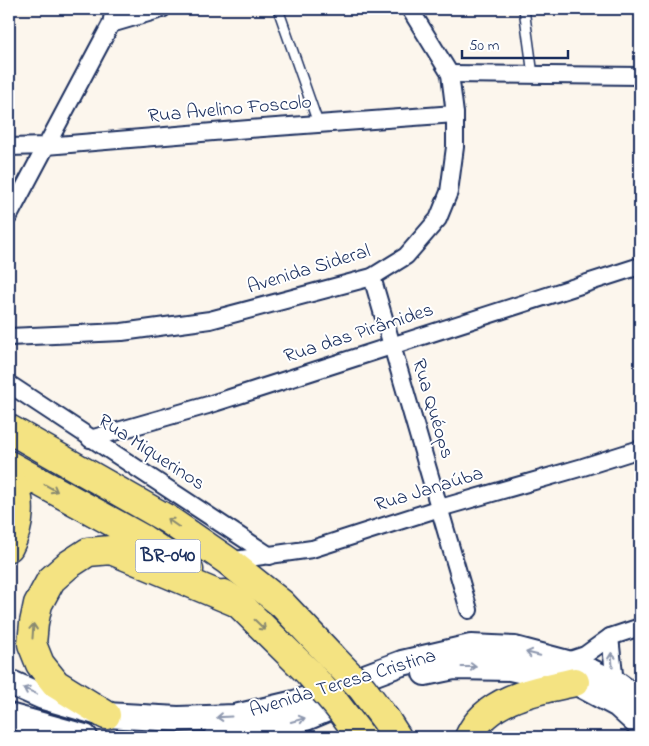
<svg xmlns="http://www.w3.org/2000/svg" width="649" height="746" font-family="'Indie Flower',sans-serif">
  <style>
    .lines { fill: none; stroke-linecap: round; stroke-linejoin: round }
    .lane-casing { stroke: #1b2f5e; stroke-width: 12 }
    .street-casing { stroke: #1b2f5e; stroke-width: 20 }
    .secondary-casing { stroke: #1b2f5e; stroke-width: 28 }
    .highway-casing { stroke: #1b2f5e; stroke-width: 31 }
    .lane { stroke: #fff; stroke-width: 9 }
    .street { stroke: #fff; stroke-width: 16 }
    .secondary { stroke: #fff; stroke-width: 24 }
    .highway { stroke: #f4e382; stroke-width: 28 }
    .highway-bridge-casing { stroke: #1b2f5e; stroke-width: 31; stroke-linecap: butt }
    .highway-bridge { stroke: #f4e382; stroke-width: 28 }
    .oneway { stroke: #888970 }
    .oneway2 { stroke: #8d97ae }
    .labels { text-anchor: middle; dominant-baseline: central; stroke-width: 4; stroke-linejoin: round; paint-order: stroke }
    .shield { fill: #fff; stroke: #5f6d8e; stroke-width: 1 }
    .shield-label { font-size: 19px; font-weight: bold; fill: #1b2f5e }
    .street-label { font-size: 20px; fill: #1b2f5e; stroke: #fff }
  </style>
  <rect width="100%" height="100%" fill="#fcf6ed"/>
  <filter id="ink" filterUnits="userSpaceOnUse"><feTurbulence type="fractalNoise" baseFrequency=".02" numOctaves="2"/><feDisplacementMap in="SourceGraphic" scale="10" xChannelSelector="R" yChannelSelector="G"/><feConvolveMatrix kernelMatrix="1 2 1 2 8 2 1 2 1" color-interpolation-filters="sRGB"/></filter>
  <g filter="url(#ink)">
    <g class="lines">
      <defs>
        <g id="lane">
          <path d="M278,9L318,123"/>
          <path d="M524,9L533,75"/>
        </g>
        <g id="street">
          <path d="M111,24L162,9"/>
          <path d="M450,74L640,76"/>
          <path d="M9,147L46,146L249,129L455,114"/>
          <path d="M9,216L111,24L114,9"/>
          <path d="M372,277L469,610"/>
          <path d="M9,337L122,332L210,320L372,277L406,256L438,219L449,192L455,147V114L450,74L410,9"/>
          <path d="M9,384L270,556"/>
          <path d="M90,439L208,405L640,266"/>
          <path d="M228,561L312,549L440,508L583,467L640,449"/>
          <path d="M610,637L615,683"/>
          <path d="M564,662L585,655L610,637L640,627"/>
        </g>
        <g id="secondary">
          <path d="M425,673L454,667L510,668L575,682L618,705L640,725"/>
          <path d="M9,682L43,697L106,715L178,719L235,717L295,703L402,663L471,647L515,649L564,662L592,672L615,683L640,701"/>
          <path d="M9,716L85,737"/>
          <path d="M216,737L249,733L306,718L354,698"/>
        </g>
        <g id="highway">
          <path d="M9,429L167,519L228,561L282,604L331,656"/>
          <path d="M9,465L143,539L189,570"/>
          <path d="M9,478C24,497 20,527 9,547"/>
          <path d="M224,594L238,603L309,673"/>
          <path d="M106,715L56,684L40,664L32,644L34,623L38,604L51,580L68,565L88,552L111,550L238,603"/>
          <path d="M386,720L397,737"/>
          <path d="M469,737C486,698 538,690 575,682"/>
        </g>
      </defs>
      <use href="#lane" class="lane-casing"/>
      <use href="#street" class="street-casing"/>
      <use href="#secondary" class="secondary-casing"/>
      <use href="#highway" class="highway-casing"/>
      <use href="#lane" class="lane"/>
      <use href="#street" class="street"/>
      <use href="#secondary" class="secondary"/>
      <use href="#highway" class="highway"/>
      <defs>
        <g id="highway-bridge">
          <path d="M331,656L362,688L386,720"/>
          <path d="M309,673L336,704L360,735"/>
        </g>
      </defs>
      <use href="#highway-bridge" class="highway-bridge-casing"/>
      <use href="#highway-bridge" class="highway-bridge"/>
    </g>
    <defs><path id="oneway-shaft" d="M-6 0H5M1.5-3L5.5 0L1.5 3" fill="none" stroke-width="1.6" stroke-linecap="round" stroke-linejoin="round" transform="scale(1.25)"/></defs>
    <g class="oneway">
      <use href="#oneway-shaft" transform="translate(51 488) rotate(29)"/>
      <use href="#oneway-shaft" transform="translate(173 523) rotate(-145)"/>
      <use href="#oneway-shaft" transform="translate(260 625) rotate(44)"/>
      <use href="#oneway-shaft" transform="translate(33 631) rotate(-86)"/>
    </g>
    <g class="oneway2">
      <use href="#oneway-shaft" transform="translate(533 654) rotate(-166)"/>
      <use href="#oneway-shaft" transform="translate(612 660) rotate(-95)"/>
      <use href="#oneway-shaft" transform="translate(469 667)"/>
      <use href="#oneway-shaft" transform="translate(30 691) rotate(-157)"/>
      <use href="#oneway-shaft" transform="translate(224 717) rotate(177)"/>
      <use href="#oneway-shaft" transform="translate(298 720) rotate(-15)"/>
    </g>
  </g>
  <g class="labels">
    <rect class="shield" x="135.5" y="539.5" width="65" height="33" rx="4"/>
    <g class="shield-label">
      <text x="168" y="556">BR-040</text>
    </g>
    <g class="street-label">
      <text transform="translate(230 110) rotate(-5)">Rua Avelino Foscolo</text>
      <text transform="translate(309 270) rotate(-17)">Avenida Sideral</text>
      <text transform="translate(359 334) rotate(-18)">Rua das Pirâmides</text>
      <text transform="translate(432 409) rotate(73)">Rua Quéops</text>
      <text transform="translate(151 453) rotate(33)">Rua Miquerinos</text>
      <text transform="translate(429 490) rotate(-17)">Rua Janaúba</text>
      <text transform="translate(343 684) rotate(-17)">Avenida Teresa Cristina</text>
    </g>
  </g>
  <rect width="649" height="746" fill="none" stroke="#fff" stroke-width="30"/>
  <rect x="15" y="15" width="619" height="716" fill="none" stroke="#1b2f5e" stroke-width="2" filter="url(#ink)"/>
  <path d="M462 50v8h106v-8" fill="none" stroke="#1b2f5e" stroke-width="2.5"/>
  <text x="469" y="50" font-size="15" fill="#1b2f5e" stroke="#ffffff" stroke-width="4" paint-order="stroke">50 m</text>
</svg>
